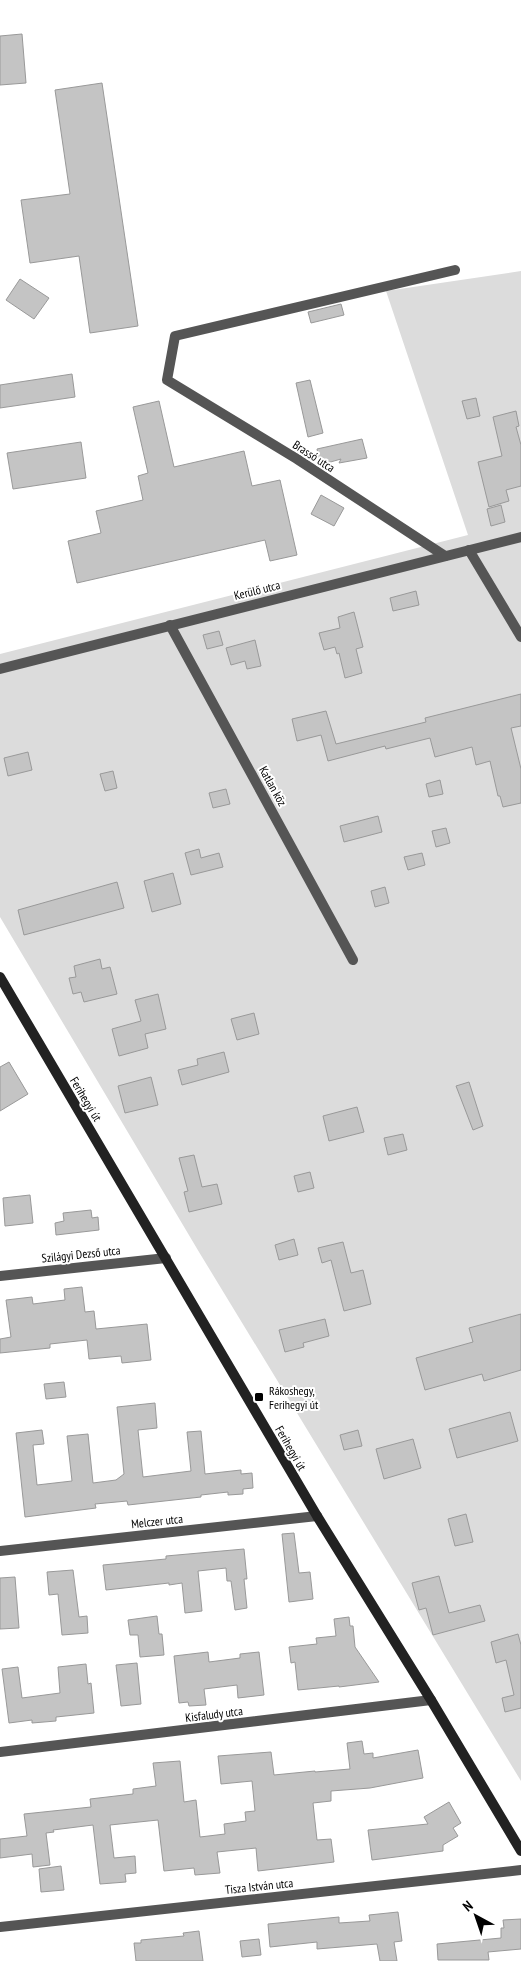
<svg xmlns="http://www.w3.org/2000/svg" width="521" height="1961" font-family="'PT Sans Narrow',sans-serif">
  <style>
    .green { fill: #dcdcdc }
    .building { fill: #c4c4c4; stroke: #999 }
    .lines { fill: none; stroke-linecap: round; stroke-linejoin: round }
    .street { stroke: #555; stroke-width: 10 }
    .secondary { stroke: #222; stroke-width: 10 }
    .poi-dot { fill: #000; stroke: #fff; stroke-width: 2 }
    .labels { text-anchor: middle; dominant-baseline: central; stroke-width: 4; stroke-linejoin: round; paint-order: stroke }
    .street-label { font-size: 12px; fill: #000; stroke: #fff }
    .poi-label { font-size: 12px; fill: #000; stroke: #fff; text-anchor: start }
  </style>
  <rect width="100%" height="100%" fill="#fff"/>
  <path class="green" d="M521,271V1781L199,1252L0,917V654L468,535L386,291Z"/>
  <g class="building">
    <path d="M22,34L26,83L0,85V36Z"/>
    <path d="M102,83L138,326L90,333L79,256L30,263L21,200L70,194L55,90Z"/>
    <path d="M20,279L49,298L34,319L6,300Z"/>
    <path d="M341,304L344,315L311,323L308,312Z"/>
    <path d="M72,374L75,397L0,408V385Z"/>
    <path d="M310,380L323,433L308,437L296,383Z"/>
    <path d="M476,398L480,416L467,419L462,401Z"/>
    <path d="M159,401L174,467L244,451L252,486L280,480L297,555L270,561L265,540L77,583L68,541L101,533L96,511L143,500L138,476L148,473L133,407Z"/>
    <path d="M516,411L519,426L516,427L521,445V486L506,490L509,501L489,507L478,462L502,456L493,417Z"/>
    <path d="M362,439L367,458L339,463L341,459L320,465L317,449Z"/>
    <path d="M81,442L86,478L13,489L7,453Z"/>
    <path d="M321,495L344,508L334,526L311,514Z"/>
    <path d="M501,505L505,522L491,526L487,509Z"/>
    <path d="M416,591L419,605L393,611L390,598Z"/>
    <path d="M354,612L363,647L356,649L362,673L345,678L339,653L337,654L335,647L324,650L319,633L340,628L338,617Z"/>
    <path d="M219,631L223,645L207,649L203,635Z"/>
    <path d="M255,640L261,666L247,669L245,661L231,665L226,648Z"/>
    <path d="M521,694V726L511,728L521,769V803L503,807L500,796H498L490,761L476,765L472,747L435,757L430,738L386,749L385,746L328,761L321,735L297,741L292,719L326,711L336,744L426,722L425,718Z"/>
    <path d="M28,752L32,770L8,776L4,758Z"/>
    <path d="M113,771L117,788L105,791L100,774Z"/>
    <path d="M440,780L443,794L429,797L426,784Z"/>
    <path d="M226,789L230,804L213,808L209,793Z"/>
    <path d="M378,816L382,832L344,842L340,826Z"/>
    <path d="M446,828L450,843L436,847L432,831Z"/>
    <path d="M199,849L201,858L219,853L223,867L191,875L185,853Z"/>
    <path d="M422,853L425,865L408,870L404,857Z"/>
    <path d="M173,873L181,904L152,912L144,881Z"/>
    <path d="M117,882L124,908L24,935L18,910Z"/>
    <path d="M385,887L389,903L375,907L371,891Z"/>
    <path d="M100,959L102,969L110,967L117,994L84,1002L81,992L73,994L69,978L76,977L74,966Z"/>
    <path d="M158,994L166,1029L145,1034L148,1048L119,1056L112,1029L141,1021L135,1000Z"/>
    <path d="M254,1013L259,1034L237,1040L231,1019Z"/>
    <path d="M224,1052L229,1072L182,1085L178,1070L198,1065L197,1059Z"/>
    <path d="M9,1062L28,1094L0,1111V1067Z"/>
    <path d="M151,1077L158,1105L125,1113L118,1086Z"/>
    <path d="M469,1082L483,1126L473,1130L456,1086Z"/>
    <path d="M357,1107L364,1132L329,1141L323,1116Z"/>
    <path d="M403,1134L407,1150L388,1155L384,1138Z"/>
    <path d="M194,1155L202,1187L217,1184L222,1204L189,1212L184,1192L188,1191L179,1158Z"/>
    <path d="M310,1172L314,1188L298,1192L294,1176Z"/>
    <path d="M30,1195L33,1223L5,1226L3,1198Z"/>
    <path d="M91,1210L92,1218L98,1217L99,1230L56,1235L55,1223L64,1221L63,1213Z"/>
    <path d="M294,1239L298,1255L279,1260L275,1245Z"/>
    <path d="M343,1242L351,1273L363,1270L371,1304L344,1311L331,1260L322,1263L318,1248Z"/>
    <path d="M82,1287L85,1312L94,1311L96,1329L147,1324L151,1360L122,1363L121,1356L89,1359L87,1340L50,1344V1348L0,1353V1339L11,1337L6,1300L32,1297L33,1304L65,1300L64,1289Z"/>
    <path d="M521,1314V1370L484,1381L482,1374L425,1390L416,1358L473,1342L469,1328Z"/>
    <path d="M325,1319L329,1336L303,1343L304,1347L285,1352L279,1330Z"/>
    <path d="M64,1382L66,1397L46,1399L44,1384Z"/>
    <path d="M155,1403L157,1428L138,1430L143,1477L191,1471L187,1432L201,1431L205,1474L241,1470V1474L252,1473L253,1488L243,1489V1494L228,1495V1492L201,1495V1497L128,1505L127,1501L95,1504L96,1508L25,1517L16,1433L42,1430L44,1444L33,1445L37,1485L72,1481L67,1436L88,1434L93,1483L116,1480L124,1474L117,1407Z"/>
    <path d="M510,1412L518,1441L457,1458L449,1429Z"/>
    <path d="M358,1430L362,1446L344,1450L340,1435Z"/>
    <path d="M413,1439L421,1468L384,1479L376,1449Z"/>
    <path d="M466,1514L473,1542L455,1546L448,1519Z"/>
    <path d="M294,1533L299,1573L310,1572L313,1599L289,1602L282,1534Z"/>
    <path d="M244,1549L247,1579H244L247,1608L235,1610L231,1581H227L226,1568L198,1571L202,1611L185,1613L182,1583L169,1585V1583L106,1590L103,1565L166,1559V1556Z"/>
    <path d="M73,1570L79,1617L87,1616L88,1633L62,1635L58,1594L49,1595L47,1572Z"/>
    <path d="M439,1576L449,1613L480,1605L485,1621L433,1635L426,1608L419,1610L412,1583Z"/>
    <path d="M15,1577L19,1628L0,1629V1578Z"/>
    <path d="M157,1616L159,1634H162L164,1655L140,1657L138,1635H130L128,1620Z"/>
    <path d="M349,1617L350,1626H353L355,1647L379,1682L339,1687V1686L298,1690L295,1662L291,1663L289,1647L317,1644L316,1638L336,1636L334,1619Z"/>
    <path d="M518,1634L521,1645V1708L505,1712L502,1698L514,1695L506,1660L496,1663L491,1642Z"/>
    <path d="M208,1652L209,1662L240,1658V1654L259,1652L264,1695L238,1698L237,1685L204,1689L206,1705L189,1706L188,1702L179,1703L174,1656Z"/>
    <path d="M137,1663L141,1704L121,1706L116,1665Z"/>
    <path d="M86,1664L88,1684L91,1683L94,1713L56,1717V1721L32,1723V1720L9,1723L2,1669L18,1667L22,1698L60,1693L58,1667Z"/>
    <path d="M362,1741L364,1754L373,1753V1758L418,1750L423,1778L370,1788L331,1791V1801L313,1803L317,1840L331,1839L334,1862L258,1871L256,1848L217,1852L220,1873L195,1875L194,1868L164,1871L158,1820L110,1825L114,1858L135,1856L136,1873L125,1874L126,1882L100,1884L93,1825L53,1830L54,1832L46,1833L50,1865L33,1867L32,1854L0,1858V1839L27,1836L24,1814L91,1807L90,1799L133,1794V1789L156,1786L153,1763L180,1761L184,1802L196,1800L200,1837L225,1834L224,1824L246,1821L245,1812L255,1811L252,1781L221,1784L218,1756L271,1752L274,1775L315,1771V1772L350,1769L347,1743Z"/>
    <path d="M449,1802L461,1823L453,1828L458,1836L443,1845V1851L372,1860L368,1830L428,1824L424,1817Z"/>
    <path d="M61,1866L64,1890L41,1892L39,1869Z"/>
    <path d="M398,1912L402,1941L394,1942L397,1961H380L377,1944L317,1949V1942L270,1947L268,1924L339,1917V1923L370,1921L369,1915Z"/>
    <path d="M521,1919V1949L488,1952L489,1960H438L437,1944L501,1938V1928H504L503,1920Z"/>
    <path d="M199,1931L203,1961H136L134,1943H141V1940L184,1936L183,1933Z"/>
    <path d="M259,1939L261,1955L242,1957L240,1941Z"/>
  </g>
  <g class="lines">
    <g class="street">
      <path d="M469,550L521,637"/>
      <path d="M445,556L297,459L167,380L175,336L455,270"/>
      <path d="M170,625L353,960"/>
      <path d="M0,669L521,537"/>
      <path d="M0,1276L166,1258"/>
      <path d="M0,1551L317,1516"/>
      <path d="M0,1752L431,1700"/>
      <path d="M0,1927L521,1870"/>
    </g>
    <path class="secondary" d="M0,977L317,1516L431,1700L521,1851"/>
  </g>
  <rect class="poi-dot" x="254" y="1392" width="10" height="10" rx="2.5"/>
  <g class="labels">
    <g class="street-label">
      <text transform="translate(314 456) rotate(33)">Brassó utca</text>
      <text transform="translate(257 590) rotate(-14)">Kerülő utca</text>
      <text transform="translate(273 786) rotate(61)">Katlan köz</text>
      <text transform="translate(86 1099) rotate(59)">Ferihegyi út</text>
      <text transform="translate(81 1254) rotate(-6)">Szilágyi Dezső utca</text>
      <text transform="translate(291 1448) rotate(60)">Ferihegyi út</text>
      <text transform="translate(157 1521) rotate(-6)">Melczer utca</text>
      <text transform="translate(214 1714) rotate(-7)">Kisfaludy utca</text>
      <text transform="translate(259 1886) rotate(-6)">Tisza István utca</text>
    </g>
    <g class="poi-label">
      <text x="269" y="1390">Rákoshegy,<tspan x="269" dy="14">Ferihegyi út</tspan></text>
    </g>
  </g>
  <g transform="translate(476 1916) rotate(320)" stroke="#ffffff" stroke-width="4" paint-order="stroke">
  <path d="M0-4L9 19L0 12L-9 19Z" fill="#000000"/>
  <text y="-8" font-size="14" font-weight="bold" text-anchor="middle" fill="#000000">N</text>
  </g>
</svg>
